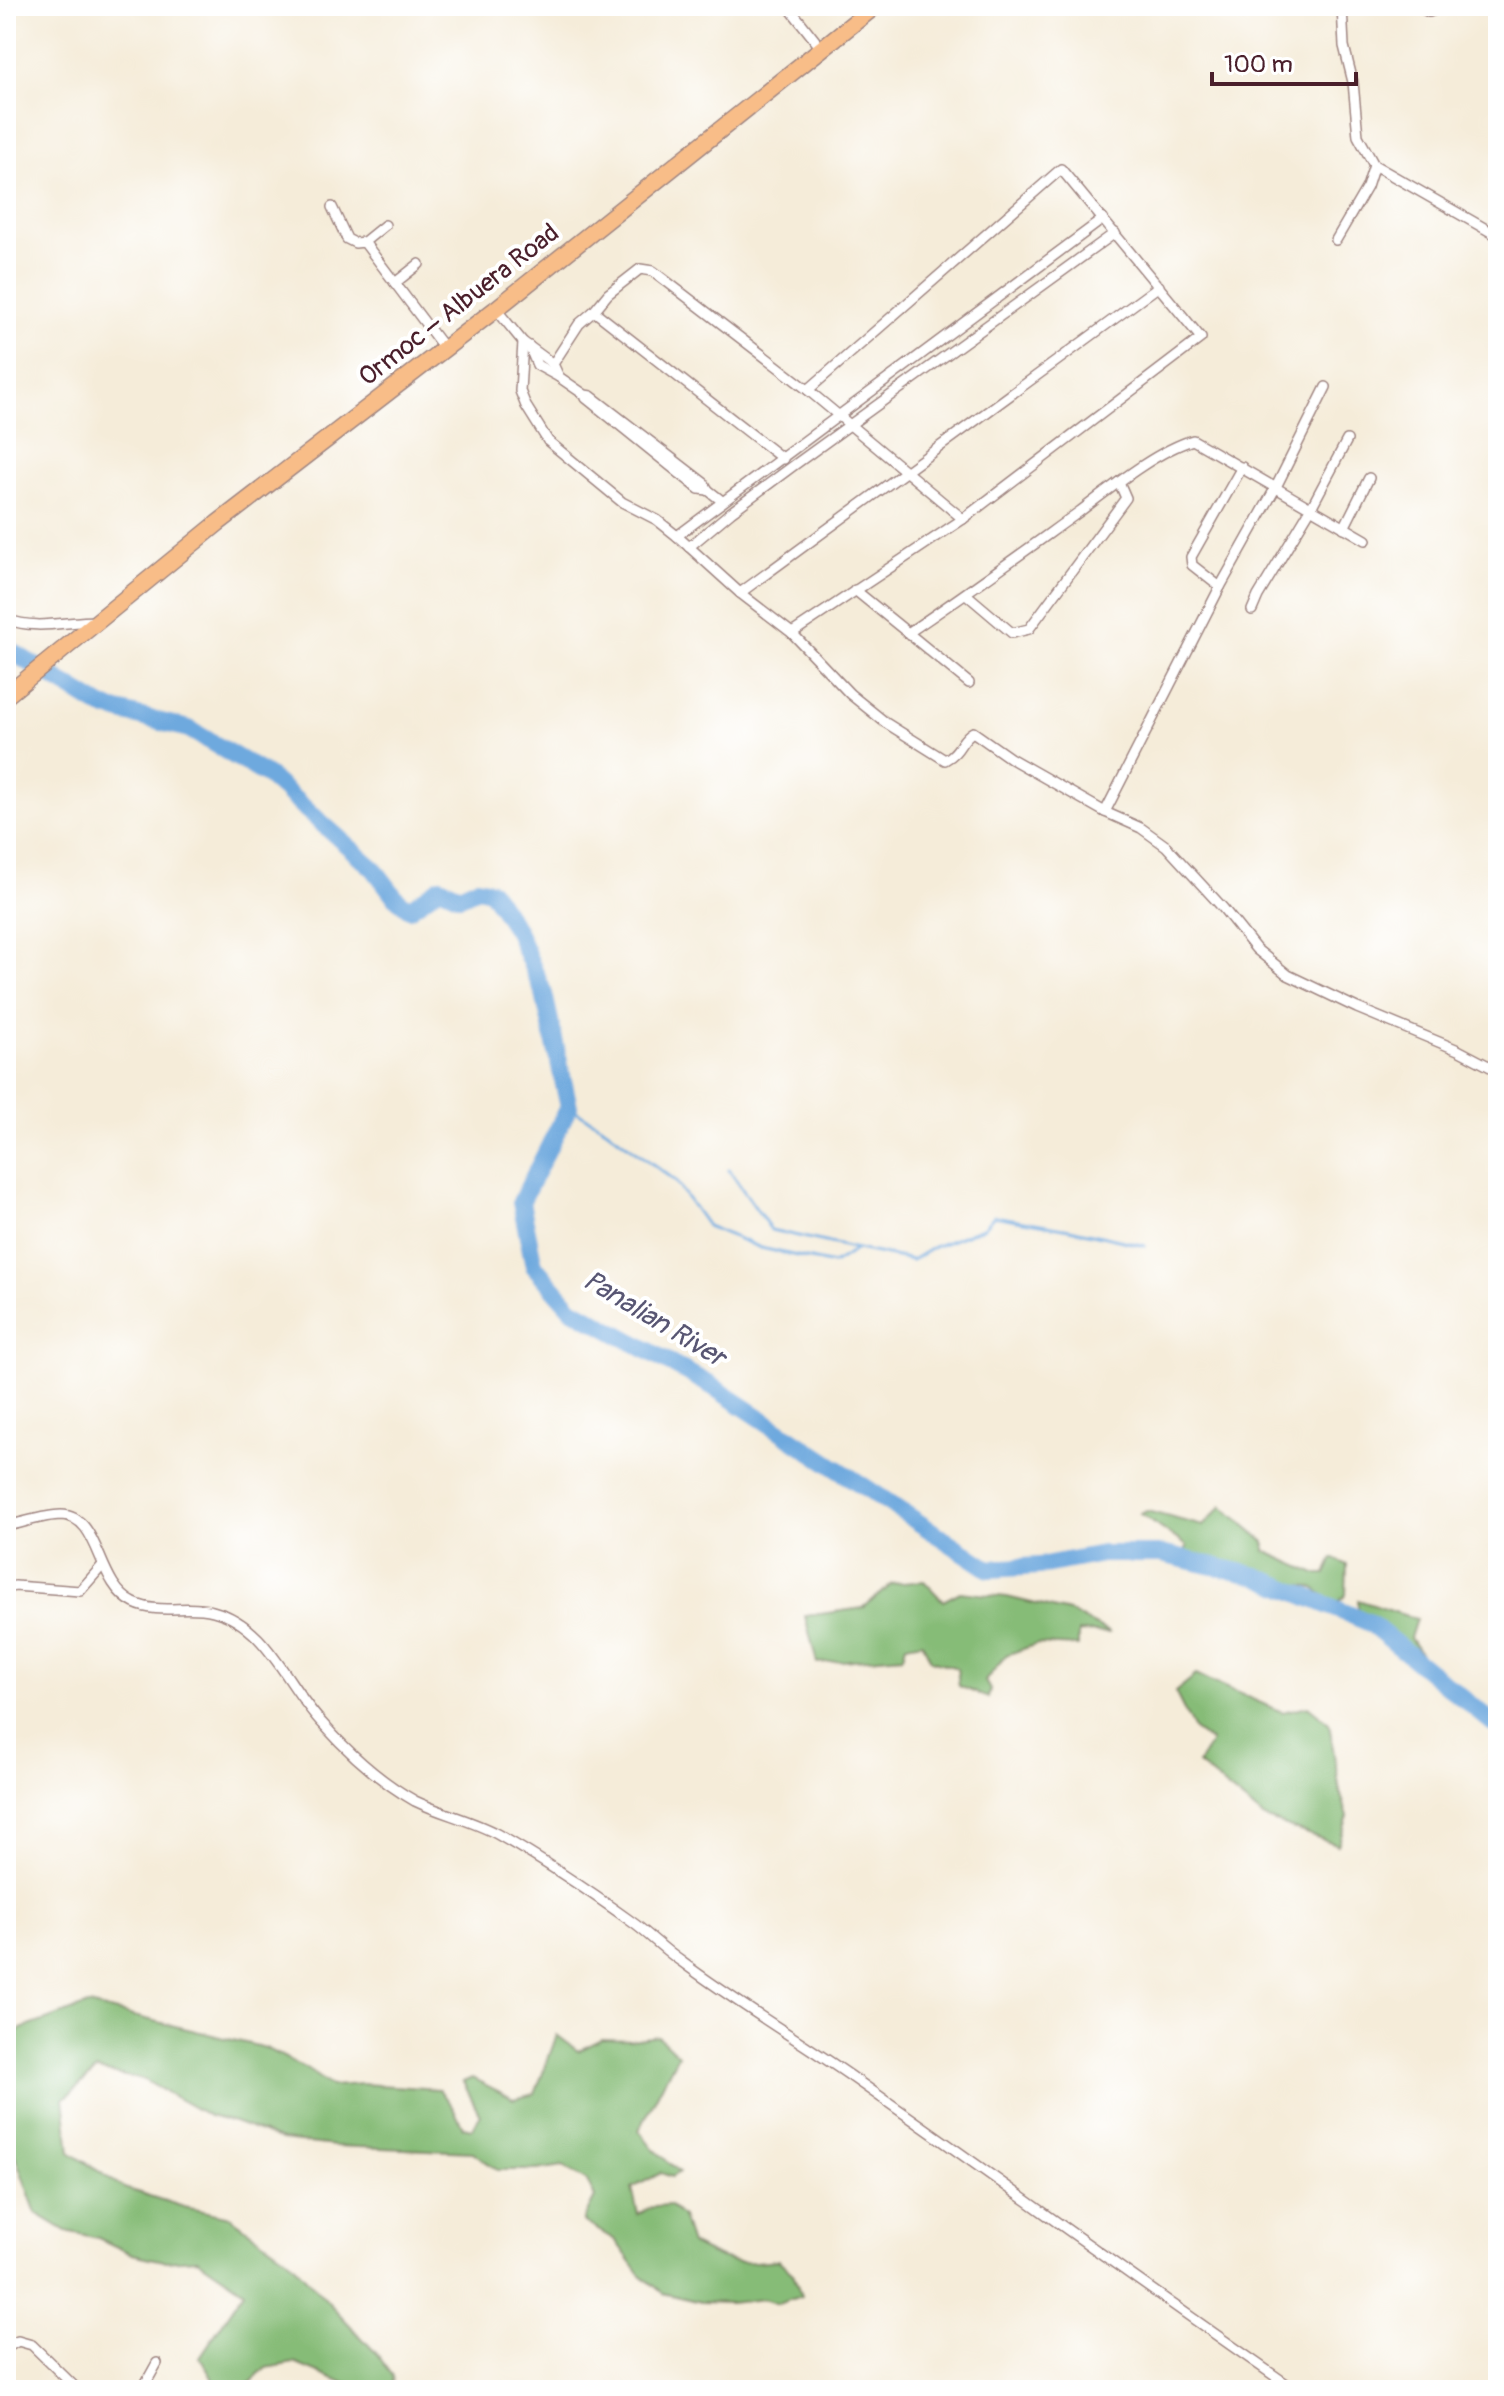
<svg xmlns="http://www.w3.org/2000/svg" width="1504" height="2396" font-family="Pangolin,sans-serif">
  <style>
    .forest { fill: #86bc77; stroke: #686e51; stroke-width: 2 }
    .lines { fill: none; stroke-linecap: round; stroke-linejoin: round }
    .stream { stroke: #6ea9de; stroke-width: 3 }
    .river { stroke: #6ea9de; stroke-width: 18 }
    .minor-casing { stroke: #a08682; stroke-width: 12 }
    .trunk-casing { stroke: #a08682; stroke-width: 19 }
    .minor { stroke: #fff; stroke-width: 9 }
    .trunk { stroke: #f8bd88; stroke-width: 16 }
    .labels { text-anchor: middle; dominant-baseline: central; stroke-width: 8; stroke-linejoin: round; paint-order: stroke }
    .street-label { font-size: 26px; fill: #4a1f2b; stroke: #fff }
    .water-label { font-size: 28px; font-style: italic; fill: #585673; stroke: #fff }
  </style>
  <rect width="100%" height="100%" fill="#fff"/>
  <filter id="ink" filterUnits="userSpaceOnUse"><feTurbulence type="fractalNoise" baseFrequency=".0125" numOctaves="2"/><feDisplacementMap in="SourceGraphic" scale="16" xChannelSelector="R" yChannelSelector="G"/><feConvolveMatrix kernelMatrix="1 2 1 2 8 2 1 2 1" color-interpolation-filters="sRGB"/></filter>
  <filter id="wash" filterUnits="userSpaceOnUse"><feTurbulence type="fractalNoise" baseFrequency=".006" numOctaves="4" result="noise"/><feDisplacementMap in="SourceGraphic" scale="32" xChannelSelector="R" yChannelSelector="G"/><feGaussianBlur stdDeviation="1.8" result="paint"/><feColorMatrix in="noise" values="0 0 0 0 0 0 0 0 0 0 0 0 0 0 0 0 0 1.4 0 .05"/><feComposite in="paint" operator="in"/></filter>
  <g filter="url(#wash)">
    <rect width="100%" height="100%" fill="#f5ecd9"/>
    <g class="forest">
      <path d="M1222,1506L1265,1542V1551L1316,1574H1326L1333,1558L1347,1565L1346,1595L1336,1604L1314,1588L1255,1577L1207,1563L1182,1565L1187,1546L1140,1514L1147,1511L1203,1526Z"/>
      <path d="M924,1581L943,1601L960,1592L1007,1597L1069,1612L1110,1633L1078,1632V1646L1037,1644L1006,1655L985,1681L990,1690L988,1698L959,1686L957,1668L931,1660L922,1642L906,1645L903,1656L817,1663L805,1616L863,1608L892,1584Z"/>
      <path d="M1358,1600L1416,1619L1410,1638L1426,1662L1425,1667L1391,1637L1374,1635L1358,1611Z"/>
      <path d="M1196,1675L1282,1712L1308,1706L1329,1723L1340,1792L1348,1816L1338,1845L1264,1818L1198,1764L1211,1742L1194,1730L1175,1692Z"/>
      <path d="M88,2005L266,2048L305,2068L331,2086L363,2084L439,2089L453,2108L463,2127L473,2129L480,2115L463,2082L472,2078L514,2099L535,2094L557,2035L578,2051L602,2039L631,2040L658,2036L678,2055L639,2130L653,2148L679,2172L672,2177L661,2173L632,2188L638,2214L655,2206L669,2205L682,2217L691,2244C730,2265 735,2264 778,2260L793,2273L801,2296L778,2304L763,2299L730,2303L701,2302L663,2293L640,2274L615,2240L583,2221L595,2197L587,2181L563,2166L537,2170H497L473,2152L335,2146L282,2140L234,2122L209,2116L144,2080L97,2070L64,2099L70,2152L124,2188L184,2207L230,2217L287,2258L376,2353L393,2376L391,2390H380L338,2381L294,2363L266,2368L243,2390H219L200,2357L244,2291L197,2259L164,2261L132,2254L98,2238L66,2231L36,2213L13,2150L6,2089L18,2030Z"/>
    </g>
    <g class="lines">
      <g class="stream">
        <path d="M569,1107L606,1129L675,1181L707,1226L761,1248L833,1264L857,1249L912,1260L934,1247L983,1228L994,1216L1070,1229L1145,1246"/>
        <path d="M729,1170L771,1230L857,1249"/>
      </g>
      <path class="river" d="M6,648L102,707L189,729L268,776L374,869L396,898L409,909L440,887L460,896L477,888L491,891L517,931L544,994L569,1107L521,1202L534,1266L571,1308L712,1386L989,1569L1039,1566L1102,1554H1161L1257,1576L1370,1623L1498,1727"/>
    </g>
  </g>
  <g filter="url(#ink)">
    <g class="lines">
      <defs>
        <g id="minor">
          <path d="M788,6L821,48"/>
          <path d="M1342,6L1344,46L1353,82L1358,136L1374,165L1498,236"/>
          <path d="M1416,6L1429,12L1446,6"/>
          <path d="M332,207L347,239L355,243L364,242L444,348"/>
          <path d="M1336,240L1367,187L1374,165"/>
          <path d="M364,242L385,225"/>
          <path d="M395,283L419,264"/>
          <path d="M496,309L523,342L553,364"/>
          <path d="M594,311L783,459"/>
          <path d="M523,342L520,391L526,406L548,441L622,502L657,520L677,536L740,593L792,633L850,694L886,723L945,760C961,752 960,739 973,732L1010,758L1105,812L1141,828L1166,846L1223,908L1256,949L1288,975L1357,1008L1458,1050L1498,1071"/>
          <path d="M529,346L537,365L559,377L585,395L591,396L704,483L708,490L722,501"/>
          <path d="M559,377L553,364L579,324L594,311L608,294L640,269L653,271L808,390L963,519"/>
          <path d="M586,398L699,489L708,490"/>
          <path d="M1344,528L1369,478"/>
          <path d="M677,536L1103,219"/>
          <path d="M689,547L731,512L793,466L1115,233"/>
          <path d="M1220,587L1192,565L1191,557L1242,467"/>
          <path d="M855,590L908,633C966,594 1022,553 1079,512C1111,488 1156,451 1193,440L1366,540"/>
          <path d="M740,593L1159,286"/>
          <path d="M966,594L1012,633L1029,629L1126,498L1119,482"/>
          <path d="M1252,610L1258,596L1311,508L1347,440"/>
          <path d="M6,619C38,631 64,621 97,621"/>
          <path d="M792,633L963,519L1201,338L1061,169L808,390"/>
          <path d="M908,633L969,683"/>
          <path d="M1105,812L1220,587L1276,487L1326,387"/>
          <path d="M6,1526C23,1523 44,1515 61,1515C102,1516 95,1584 134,1603C159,1615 188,1604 213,1611C268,1625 287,1687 323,1724C349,1753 381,1782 415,1801C442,1814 471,1820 497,1834C543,1860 589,1891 632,1922C649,1934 664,1950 682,1962C738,2004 798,2039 855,2079C1002,2182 1148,2288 1295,2390"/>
          <path d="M6,1588L15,1586L80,1591L102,1566"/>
          <path d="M6,2348L18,2341L32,2345L78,2390"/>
          <path d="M142,2390L157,2363"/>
        </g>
        <path id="trunk" d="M6,696L218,523L496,309L875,6"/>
      </defs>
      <use href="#minor" class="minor-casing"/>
      <use href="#trunk" class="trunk-casing"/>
      <use href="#minor" class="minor"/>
      <use href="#trunk" class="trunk"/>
    </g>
  </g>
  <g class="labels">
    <g class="street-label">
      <text transform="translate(459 305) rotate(-38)">Ormoc – Albuera Road</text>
    </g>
    <g class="water-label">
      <text transform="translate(654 1319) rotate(31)">Panalian River</text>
    </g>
  </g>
  <rect width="1504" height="2396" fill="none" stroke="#fff" stroke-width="32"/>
  <path d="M1212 72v12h144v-12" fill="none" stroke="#4a1f2b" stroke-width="4"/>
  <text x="1224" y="72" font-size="24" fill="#4a1f2b" stroke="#ffffff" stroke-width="6" paint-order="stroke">100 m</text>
</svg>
